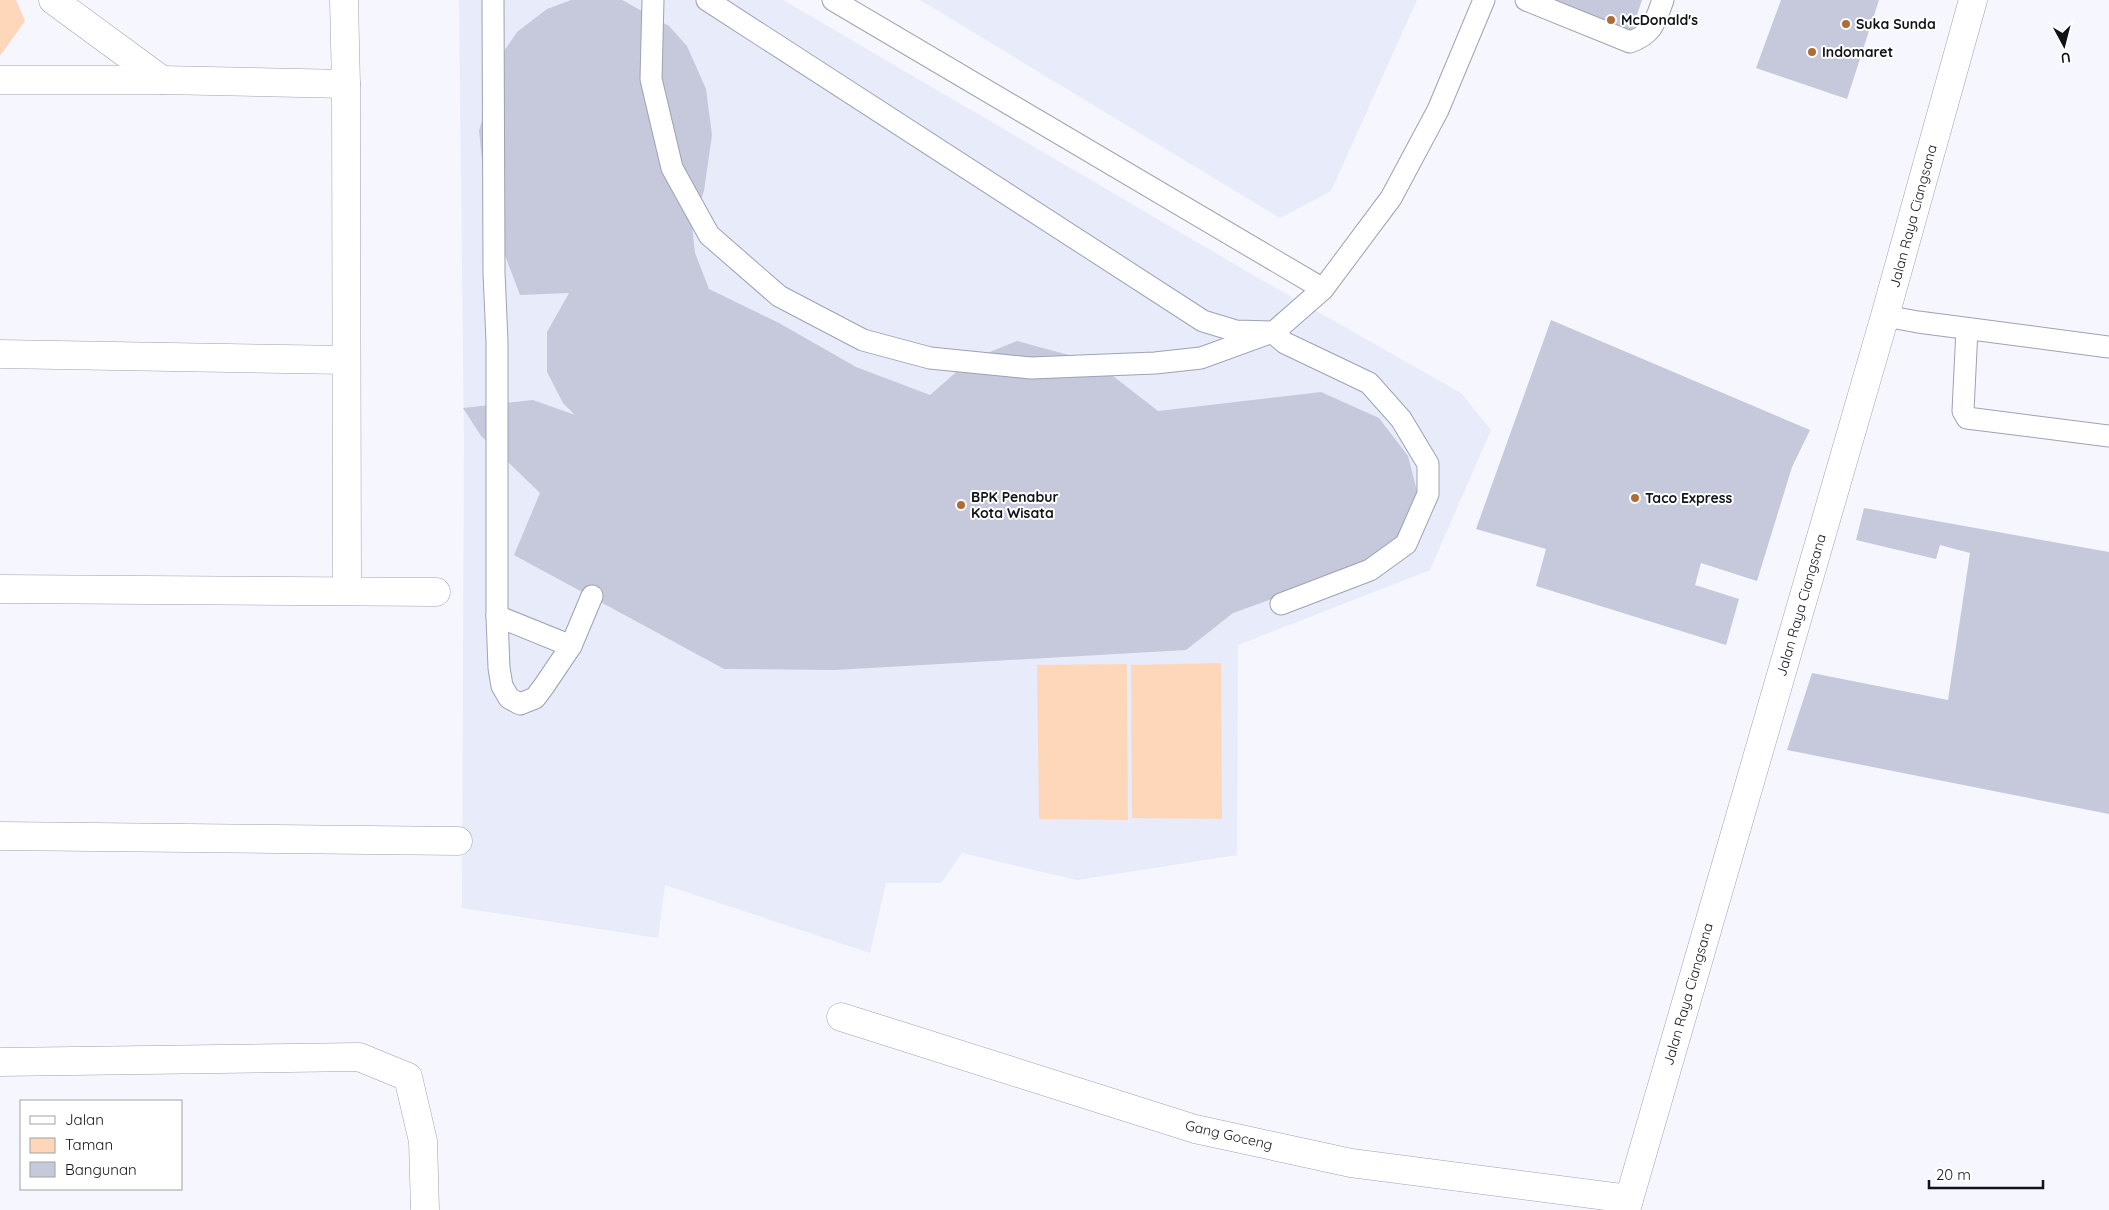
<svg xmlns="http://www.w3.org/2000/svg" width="2109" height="1210" font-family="Quicksand,sans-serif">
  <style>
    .built { fill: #e7ebfa }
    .park { fill: #fed7bb }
    .building { fill: #c5c9db }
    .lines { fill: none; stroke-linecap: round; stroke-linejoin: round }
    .lane-casing { stroke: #9ea2b3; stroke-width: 23 }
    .street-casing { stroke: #9ea2b3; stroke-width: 29 }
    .secondary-casing { stroke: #9ea2b3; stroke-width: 29 }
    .lane { stroke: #fff; stroke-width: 21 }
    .street { stroke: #fff; stroke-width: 28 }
    .secondary { stroke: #fff; stroke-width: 28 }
    .poi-dot { fill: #ae6c37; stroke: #fff; stroke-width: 2 }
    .labels { text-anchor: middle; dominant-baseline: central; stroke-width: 4; stroke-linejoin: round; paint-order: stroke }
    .poi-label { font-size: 14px; font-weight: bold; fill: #121319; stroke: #fff; text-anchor: start }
    .street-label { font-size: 14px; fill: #121319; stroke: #fff }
  </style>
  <rect width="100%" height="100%" fill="#f5f6fe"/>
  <g class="built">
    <path d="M459,0H783L1265,282L1461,393L1491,430L1430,570L1238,645L1237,855L1077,880L962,853L941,883H886L870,953L665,885L658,938L462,908L464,440Z"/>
    <path d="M920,0H1417L1331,191L1280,218Z"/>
  </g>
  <g class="park">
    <path d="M0,0H16L25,21L0,56Z"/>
    <path d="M1221,663L1222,819L1132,818L1131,665Z"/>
    <path d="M1127,664L1128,820L1039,819L1037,665Z"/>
  </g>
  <g class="building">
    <path d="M571,0H622L669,26L687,46L706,89L712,135L704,191L692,225L695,253L709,289L779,323L856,367L930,395L970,360L1017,341L1095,362L1158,411L1321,392L1379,418L1408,456L1417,491L1401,532L1377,561L1233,613L1186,650L835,670L724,669L514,555L540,493L481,436L463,408L533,400L575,415L563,403L547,372V332L569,293L520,295L487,208L479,131L500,57L517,32L547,9Z"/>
    <path d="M1545,0H1642L1630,36Z"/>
    <path d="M1781,0H1879L1847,99L1756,68Z"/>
    <path d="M1551,320L1810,430L1792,467L1757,581L1701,563L1695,585L1739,599L1726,645L1536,586L1546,549L1476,529Z"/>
    <path d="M1864,508L2109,552V814L1787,750L1812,673L1948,700L1970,553L1940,545L1936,559L1856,540Z"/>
  </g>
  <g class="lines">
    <defs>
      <g id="lane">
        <path d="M493,0L494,272L497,342V616L499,668L502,686L509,698L520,704L535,698L544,686L571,646L592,596"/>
        <path d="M653,0L651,79L672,168L709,235L779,296L863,340L930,358L1031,368L1155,363L1201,358L1275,331L1323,289"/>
        <path d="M707,0L1203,321L1236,331L1272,332L1285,343L1369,383L1401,419L1428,464V494L1406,544L1370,570L1281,604"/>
        <path d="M833,0L1323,289L1391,198L1438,110L1484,0"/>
        <path d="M1526,0L1630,42C1653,34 1655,22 1663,0"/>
        <path d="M1885,316L1918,322L2109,347"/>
        <path d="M1967,329L1963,411L1967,418L2109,436"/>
        <path d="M497,616L571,646"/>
      </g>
      <g id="street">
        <path d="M53,0L162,80"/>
        <path d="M344,0L346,84L347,591"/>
        <path d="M0,80H162L346,84"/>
        <path d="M0,354L346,360"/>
        <path d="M0,589L436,592"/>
        <path d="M0,836L458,841"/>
        <path d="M841,1017L1195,1129L1351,1163L1629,1199"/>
        <path d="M0,1062L359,1057L408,1077L423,1141L425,1210"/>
      </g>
      <path id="secondary" d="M1626,1210L1885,316L1973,0"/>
    </defs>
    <use href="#lane" class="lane-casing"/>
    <use href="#street" class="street-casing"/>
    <use href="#secondary" class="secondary-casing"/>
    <use href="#lane" class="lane"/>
    <use href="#street" class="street"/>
    <use href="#secondary" class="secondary"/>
  </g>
  <g class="poi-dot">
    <circle cx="1611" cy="20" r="5"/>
    <circle cx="1846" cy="24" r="5"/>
    <circle cx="1812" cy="52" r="5"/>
    <circle cx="1635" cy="498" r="5"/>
    <circle cx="961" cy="505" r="5"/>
  </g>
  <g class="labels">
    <g class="poi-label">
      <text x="1621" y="20">McDonald's</text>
      <text x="1856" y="24">Suka Sunda</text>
      <text x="1822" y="52">Indomaret</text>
      <text x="971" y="497">BPK Penabur<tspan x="971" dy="16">Kota Wisata</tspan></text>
      <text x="1645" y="498">Taco Express</text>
    </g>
    <g class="street-label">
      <text transform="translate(1913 216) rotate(-75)">Jalan Raya Ciangsana</text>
      <text transform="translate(1801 605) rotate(-74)">Jalan Raya Ciangsana</text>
      <text transform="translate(1688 994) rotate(-74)">Jalan Raya Ciangsana</text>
      <text transform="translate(1229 1135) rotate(13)">Gang Goceng</text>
    </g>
  </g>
  <rect x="20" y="1100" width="162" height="90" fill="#ffffff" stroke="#a0a1a3"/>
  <rect x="30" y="1116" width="25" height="8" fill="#ffffff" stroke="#a0a1a3"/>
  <text x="65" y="1125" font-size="15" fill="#121319">Jalan</text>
  <rect x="30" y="1138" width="25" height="15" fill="#fed7bb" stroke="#a0a1a3"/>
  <text x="65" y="1150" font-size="15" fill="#121319">Taman</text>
  <rect x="30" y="1162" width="25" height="15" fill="#c5c9db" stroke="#a0a1a3"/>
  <text x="65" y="1175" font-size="15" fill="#121319">Bangunan</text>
  <g transform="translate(2064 45) rotate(173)" stroke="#ffffff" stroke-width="4" paint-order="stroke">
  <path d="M0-4L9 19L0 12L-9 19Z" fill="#121319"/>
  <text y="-8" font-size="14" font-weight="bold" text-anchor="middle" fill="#121319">U</text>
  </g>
  <path d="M1929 1180v8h114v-8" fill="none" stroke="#121319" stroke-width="2.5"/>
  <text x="1936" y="1180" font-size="15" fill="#121319" stroke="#ffffff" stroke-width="4" paint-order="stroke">20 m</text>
</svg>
